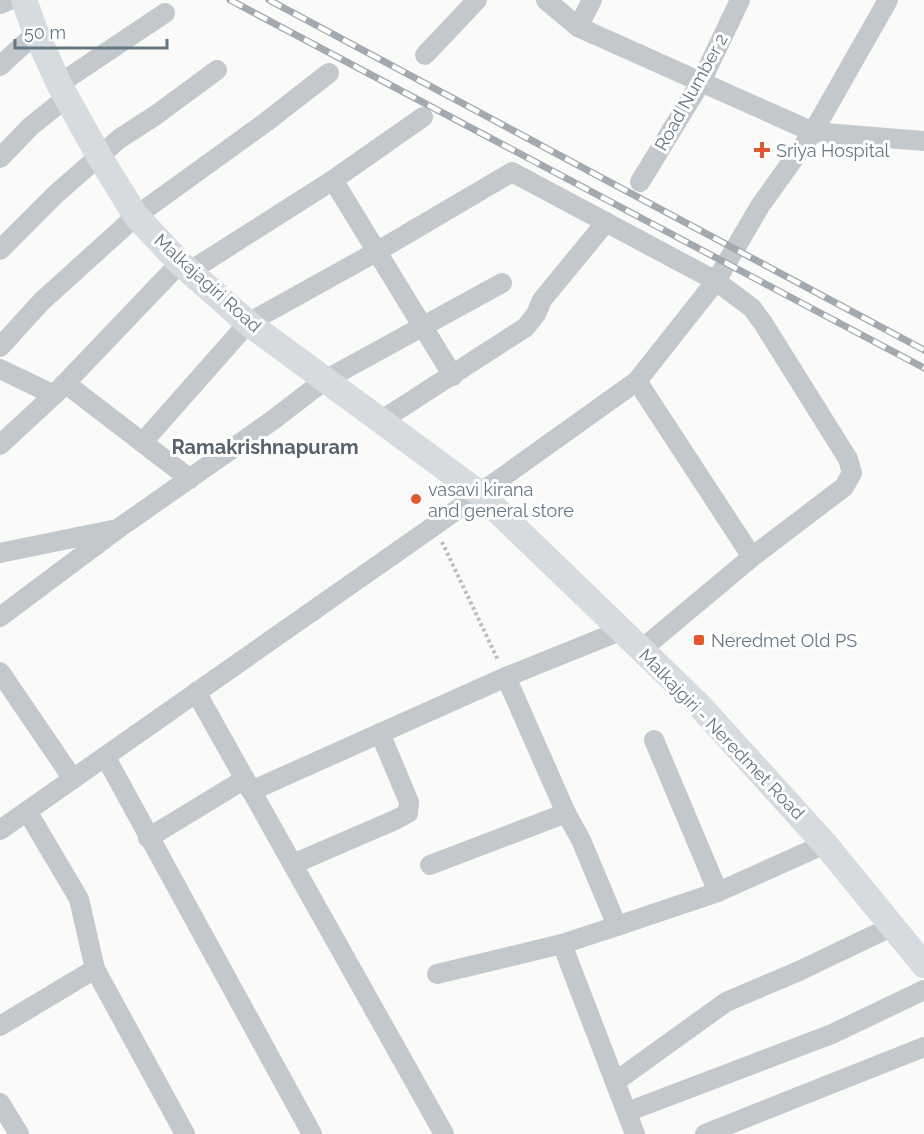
<svg xmlns="http://www.w3.org/2000/svg" width="924" height="1134" font-family="Raleway,sans-serif">
  <style>
    .lines { fill: none; stroke-linecap: round; stroke-linejoin: round }
    .path { stroke: #bbbfc2; stroke-width: 4; stroke-dasharray: 3 3; stroke-linecap: butt }
    .minor { stroke: #c3c8cc; stroke-width: 20 }
    .major { stroke: #d6dbdf; stroke-width: 26 }
    .rail-casing { stroke: #a2aab0; stroke-width: 7 }
    .rail { stroke: #fff; stroke-width: 4.5; stroke-dasharray: 14; stroke-linecap: butt }
    .poi-dot { fill: #e4572e; stroke: #fff; stroke-width: 2 }
    .labels { text-anchor: middle; dominant-baseline: central; stroke-width: 6; stroke-linejoin: round; paint-order: stroke }
    .street-label { font-size: 18px; fill: #657683; stroke: #fff }
    .poi-label { font-size: 18px; fill: #657683; stroke: #fff; text-anchor: start }
    .neighbourhood-label { font-size: 20px; font-weight: bold; fill: #57646e; stroke: #fff }
  </style>
  <rect width="100%" height="100%" fill="#fafaf8"/>
  <g class="lines">
    <path class="path" d="M442,542L498,660"/>
    <g class="minor">
      <path d="M546,0L578,27L813,132L924,141"/>
      <path d="M0,4L10,0"/>
      <path d="M578,27L592,0"/>
      <path d="M425,55L477,0"/>
      <path d="M0,66L36,33"/>
      <path d="M59,84L165,13"/>
      <path d="M0,158L31,126L66,98"/>
      <path d="M333,180L453,376"/>
      <path d="M640,182L701,82L740,0"/>
      <path d="M0,250L57,193L119,139L156,115L217,70"/>
      <path d="M190,271L333,180L423,117"/>
      <path d="M0,347L42,301L136,216L266,122L329,73"/>
      <path d="M0,369L54,395"/>
      <path d="M637,381L752,557"/>
      <path d="M65,383L190,479"/>
      <path d="M382,420L526,327L536,314L542,300L606,222"/>
      <path d="M143,442L248,323L376,252L512,172L716,281L752,308L763,323L848,459L852,473L844,487L752,557L642,649"/>
      <path d="M0,445L54,395L180,263"/>
      <path d="M0,553L112,530"/>
      <path d="M0,617L119,528L273,420L325,380L502,283"/>
      <path d="M0,672L73,779"/>
      <path d="M506,677L566,813L581,840L617,926"/>
      <path d="M196,692L444,1134"/>
      <path d="M654,740L718,892"/>
      <path d="M105,756L312,1134"/>
      <path d="M251,791L506,677L620,631"/>
      <path d="M27,811L79,899L95,969L185,1134"/>
      <path d="M0,830L434,526L637,381L716,281L760,206L813,132L888,0"/>
      <path d="M148,838L245,779"/>
      <path d="M293,864L395,820L408,813L409,802L380,733"/>
      <path d="M430,865L566,813"/>
      <path d="M562,944L635,1134"/>
      <path d="M437,974L562,944L617,926L718,892L825,844"/>
      <path d="M0,1026L95,969"/>
      <path d="M615,1082L726,1002L799,971L891,927"/>
      <path d="M0,1103L19,1134"/>
      <path d="M627,1112L832,1034L924,990"/>
      <path d="M705,1134L924,1047"/>
    </g>
    <path class="major" d="M24,0L36,33L59,84L99,156L136,216L180,263L248,323L479,493L698,704L825,844L924,965"/>
    <defs>
      <g id="rail">
        <path d="M230,0L924,368"/>
        <path d="M269,0L924,350"/>
      </g>
    </defs>
    <use href="#rail" class="rail-casing"/>
    <use href="#rail" class="rail"/>
  </g>
  <g class="poi-dot">
    <path d="M759 141h6v6h6v6h-6v6h-6v-6h-6v-6h6z"/>
    <circle cx="416" cy="499" r="6"/>
    <rect x="693" y="634" width="12" height="12" rx="3"/>
  </g>
  <g class="labels">
    <g class="street-label">
      <text transform="translate(691 92) rotate(-61)">Road Number 2</text>
      <text transform="translate(208 283) rotate(42)">Malkajagiri Road</text>
      <text transform="translate(722 734) rotate(46)">Malkajgiri - Neredmet Road</text>
    </g>
    <g class="poi-label">
      <text x="776" y="150">Sriya Hospital</text>
      <text x="428" y="489">vasavi kirana<tspan x="428" dy="21">and general store</tspan></text>
      <text x="711" y="640">Neredmet Old PS</text>
    </g>
    <g class="neighbourhood-label">
      <text x="265" y="447">Ramakrishnapuram</text>
    </g>
  </g>
  <path d="M15 39v9h152v-9" fill="none" stroke="#657683" stroke-width="3"/>
  <text x="24" y="39" font-size="18" fill="#657683" stroke="#ffffff" stroke-width="4.5" paint-order="stroke">50 m</text>
</svg>
